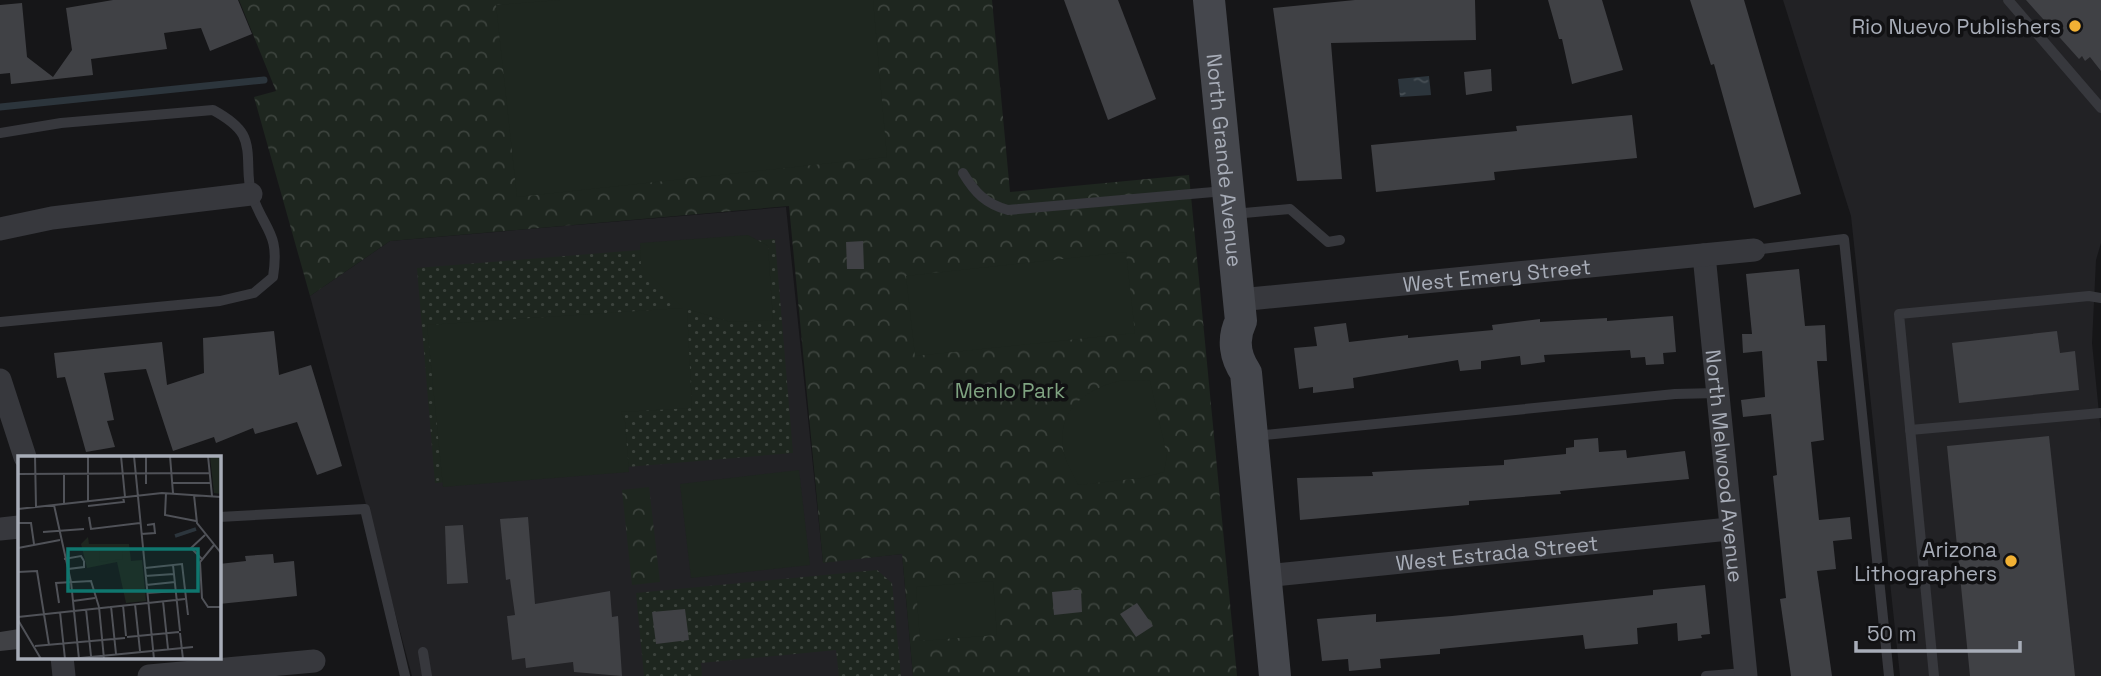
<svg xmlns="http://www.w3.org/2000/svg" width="2101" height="676" font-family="'Space Grotesk',sans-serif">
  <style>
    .built { fill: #222225 }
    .grass { fill: url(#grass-dots) }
    .park { fill: url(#park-crowns) }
    .garden { fill: #1e261f }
    .water { fill: url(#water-ripples) }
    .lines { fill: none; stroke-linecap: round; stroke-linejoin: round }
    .stream { stroke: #2c353c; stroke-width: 7 }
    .building { fill: #404145 }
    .service { stroke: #37383d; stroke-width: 10 }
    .minor { stroke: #37383d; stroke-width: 23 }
    .secondary { stroke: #45474d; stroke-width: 32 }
    .poi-dot { fill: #f2b134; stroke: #111113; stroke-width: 2.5 }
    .labels { text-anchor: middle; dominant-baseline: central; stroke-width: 7; stroke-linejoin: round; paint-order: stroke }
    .poi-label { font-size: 21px; fill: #a8adb8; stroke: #111113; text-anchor: end }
    .street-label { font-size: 21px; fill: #a8adb8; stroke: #111113 }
    .park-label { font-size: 21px; fill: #7fa381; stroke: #111113 }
    .inset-river { fill: none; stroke: #2c353c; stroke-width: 3.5 }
    .inset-road { fill: none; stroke: #505258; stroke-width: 2 }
    .view { fill: #0f766e; fill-opacity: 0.15; stroke: #0f766e; stroke-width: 3.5 }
    .inset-edge { fill: none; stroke: #a8adb8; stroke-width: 3.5 }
  </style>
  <defs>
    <pattern id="grass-dots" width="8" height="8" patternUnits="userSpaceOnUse" patternTransform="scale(1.75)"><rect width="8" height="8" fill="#1e261f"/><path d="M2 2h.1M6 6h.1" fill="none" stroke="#3c433d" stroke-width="1.8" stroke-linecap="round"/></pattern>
    <pattern id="park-crowns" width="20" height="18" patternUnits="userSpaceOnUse" patternTransform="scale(1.75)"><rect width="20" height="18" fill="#1e261f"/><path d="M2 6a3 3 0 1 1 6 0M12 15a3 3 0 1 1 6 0" fill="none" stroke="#3c433d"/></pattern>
    <pattern id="water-ripples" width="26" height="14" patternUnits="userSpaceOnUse" patternTransform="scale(1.75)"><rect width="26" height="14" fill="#2c353c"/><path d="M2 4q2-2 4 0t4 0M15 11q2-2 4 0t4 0" fill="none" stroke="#485056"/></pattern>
  </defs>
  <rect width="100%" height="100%" fill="#161618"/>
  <g class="built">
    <path d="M1783,0H2101V243L2096,260L2092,343L2101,433V676H1900L1851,216Z"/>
    <path d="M786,207L823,562L902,554L913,676H412L310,296L390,241Z"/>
  </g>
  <g class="grass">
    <path d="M775,239L793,453L435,483L417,268Z"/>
    <path d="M877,570L892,583L901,676H839L836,650L701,663L702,676H644L636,593Z"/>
  </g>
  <g class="park">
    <path d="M239,0H992L1010,192L1189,175L1237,676H913L902,554L823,563L789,206L390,241L310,296L254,97L276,91Z"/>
    <path d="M649,487L660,582L632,585L622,490Z"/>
  </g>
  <g class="garden">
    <path d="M560,0H873L887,157L517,197L496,5Z"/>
    <path d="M748,235L768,246L773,320L731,322L687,309L692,408L621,412L625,422L629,472L443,487L427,325L683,308L641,266L640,243Z"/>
    <path d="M1126,252L1135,333L915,356L906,276Z"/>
    <path d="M1123,380L1150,381L1167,456L1164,472L1141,478L1078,485C1074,475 1067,464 1064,454C1054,411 1086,388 1123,380Z"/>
    <path d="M799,470L810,565L691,578L680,484Z"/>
    <path d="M993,581L997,635L920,641L916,587Z"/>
  </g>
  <path class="water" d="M1429,76L1431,95L1400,97L1398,79Z"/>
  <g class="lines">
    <path class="stream" d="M0,107L264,80"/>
  </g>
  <g class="building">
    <path d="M113,0H238L252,34L210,51L201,28L164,33L167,49L91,59L93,75L11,84L10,73L0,74V5L22,3L27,57L53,77L72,50L66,8Z"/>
    <path d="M1064,0H1118L1156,99L1108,120Z"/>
    <path d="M1355,0H1475L1476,40L1331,43L1342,179L1297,181L1273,8Z"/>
    <path d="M1548,0H1602L1623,70L1572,84L1562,39H1559Z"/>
    <path d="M1690,0H1744L1801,194L1754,208L1714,64L1711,65Z"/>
    <path d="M2026,0H2101V71L2090,57L2085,61L2082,56L2079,59Z"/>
    <path d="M1491,69L1492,91L1466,95L1464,72Z"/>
    <path d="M1632,115L1637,158L1494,172L1495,180L1376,192L1371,145L1517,131L1516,126Z"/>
    <path d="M863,241L864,269H847L846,242Z"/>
    <path d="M1799,269L1805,326L1825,325L1827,361H1817L1824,440L1811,442L1819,520L1850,517L1852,539L1833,541L1836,569L1817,571L1832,676H1791L1780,599L1786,598L1773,476L1777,475L1771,414L1743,417L1741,400L1765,397L1762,351L1743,353L1742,334H1752L1746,274Z"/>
    <path d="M1673,316L1676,352L1663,353L1664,364L1646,365L1645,357L1631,358L1630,350L1544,355L1545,362L1521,365L1520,356L1481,361V369L1460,371L1458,360L1353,378L1354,388L1313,393V387L1299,389L1294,348L1317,346L1314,327L1346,323L1349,342L1408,335V338L1493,330L1492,325L1540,319V322L1607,318V321Z"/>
    <path d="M274,331L279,375L311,365L342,466L317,475L297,422L255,434L253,428L216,443L214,437L173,451L146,369L104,373L114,420L107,421L115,447L86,452L65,377L57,378L54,353L162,342L167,385L204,373L203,338Z"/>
    <path d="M2057,331L2060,353L2075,351L2079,390L1959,403L1952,343Z"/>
    <path d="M2049,436L2075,676H1970L1947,446Z"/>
    <path d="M1598,438L1599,452L1626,450L1627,458L1685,451L1689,479L1560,491L1561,494L1469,501V505L1300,520L1297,478L1373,476L1372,472L1504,465V460L1566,454V448L1574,447V440Z"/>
    <path d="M528,517L535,604L610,591L612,617L618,616L622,676L574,672L573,662L526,668L525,658L512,660L507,616L515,615L510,579L506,580L500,519Z"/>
    <path d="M463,525L468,583L447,584L445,526Z"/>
    <path d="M273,554L274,563L294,561L297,596L219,604V564L246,561L245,556Z"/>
    <path d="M1705,585L1710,634L1701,635L1702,638L1678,641L1677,623L1637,628L1638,644L1585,649L1583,635L1440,649V654L1380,659L1381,668L1349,671L1348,659L1322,661L1317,619L1376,614V622L1452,616L1653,595V590Z"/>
    <path d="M1073,590H1081L1082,612L1054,615L1052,592Z"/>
    <path d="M1137,603L1153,626L1136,637L1120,614Z"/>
    <path d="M685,609L689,640L656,644L652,612Z"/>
    <path d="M19,629V649L0,651V632Z"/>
  </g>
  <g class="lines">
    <g class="service">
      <path d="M2008,0L2101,108"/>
      <path d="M0,133L61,123L213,110C224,116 237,124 243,135C252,152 245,177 252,195C265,232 280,232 273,277L254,293L220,301L0,322"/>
      <path d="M963,173C975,193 986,204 1008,210L1225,191"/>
      <path d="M1233,214L1290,209L1328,242L1340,240"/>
      <path d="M1754,250L1844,239L1889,676"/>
      <path d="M1910,430L2101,413"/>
      <path d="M1255,436L1675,394L1717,393"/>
      <path d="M219,517L365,509L405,676"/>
      <path d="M423,652L427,676"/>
      <path d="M1706,676L1745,673"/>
      <path d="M1934,676L1899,314L2089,296L2101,298"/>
    </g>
    <g class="minor">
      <path d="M0,229L52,218L251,194"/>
      <path id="s1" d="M1704,255L1746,676"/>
      <path id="s2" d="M1239,300L1754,250"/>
      <path d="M0,380L25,457"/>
      <path d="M0,529L19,527"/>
      <path id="s3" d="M1265,576L1729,529"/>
      <path d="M62,657L64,676"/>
      <path d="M149,676L314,661"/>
    </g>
    <path class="secondary" id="s4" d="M1209,0L1241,321C1232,339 1235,357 1246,373L1275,676"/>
  </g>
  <g class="poi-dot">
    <circle cx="2075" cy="26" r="7"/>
    <circle cx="2011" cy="561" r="7"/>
  </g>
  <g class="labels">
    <g class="poi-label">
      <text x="2061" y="26">Rio Nuevo Publishers</text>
      <text x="1997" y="549">Arizona<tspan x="1997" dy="24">Lithographers</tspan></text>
    </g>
    <g class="street-label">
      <text stroke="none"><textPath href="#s4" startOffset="161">North Grande Avenue</textPath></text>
      <text stroke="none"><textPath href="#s2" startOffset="259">West Emery Street</textPath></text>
      <text stroke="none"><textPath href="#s1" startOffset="212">North Melwood Avenue</textPath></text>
      <text stroke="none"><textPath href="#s3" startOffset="233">West Estrada Street</textPath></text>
    </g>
    <g class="park-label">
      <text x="1010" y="390">Menlo Park</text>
    </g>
  </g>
  <g transform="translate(18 456)">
    <rect width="203" height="203" fill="#161618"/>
    <path d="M192,0H203V38L196,37Z" fill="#1e261f"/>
    <path d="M70,81L71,88H111L113,105L124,104L128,145L108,147L99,106L69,112L63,88Z" fill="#1e261f"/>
    <path d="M104,92L105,103L82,106L81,94Z" fill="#1e261f"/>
    <path class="inset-river" d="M157,80L178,73"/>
    <path class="inset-road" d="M17,0L18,51M70,0V45M103,0L107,41M116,0L136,203M128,0V28M152,0L155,37M190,0L194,40M0,18L192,17M46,18V47M155,27H193M148,37L147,59L178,65M176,39L179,67L203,97M36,49L53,126L61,203M70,50L106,46L105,41M0,53L144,37L203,41M71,61L73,73L122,67M0,67H13L16,88M25,76L66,73M123,78L137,77L136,68L129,69M196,89L182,106L184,142L190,151H203M0,92L42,84M46,103L63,100L66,105M184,103L173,92L187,79M155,109L162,175M127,112L164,108L170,159M50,113L66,111V105M0,116L19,115L31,189M127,120L156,118M128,129L157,126M129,137L158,135M55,145L77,142M145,145L150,193M41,147L38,127L73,125L81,151M117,148L122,195M105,149L108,180M93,150L98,198M81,151L86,203M68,153L73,200M42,156L47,203M0,161L167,143M0,164L23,203M162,177L165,203M109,181L161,176M17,190L107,182M52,203L175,191"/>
    <path class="view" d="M50,93H180V135H50Z"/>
    <rect width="203" height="203" class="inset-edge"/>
  </g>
  <path d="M1856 641v10h164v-10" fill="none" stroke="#a8adb8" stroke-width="3.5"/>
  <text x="1867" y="641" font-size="21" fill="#a8adb8" stroke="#111113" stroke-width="5" paint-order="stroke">50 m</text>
</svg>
